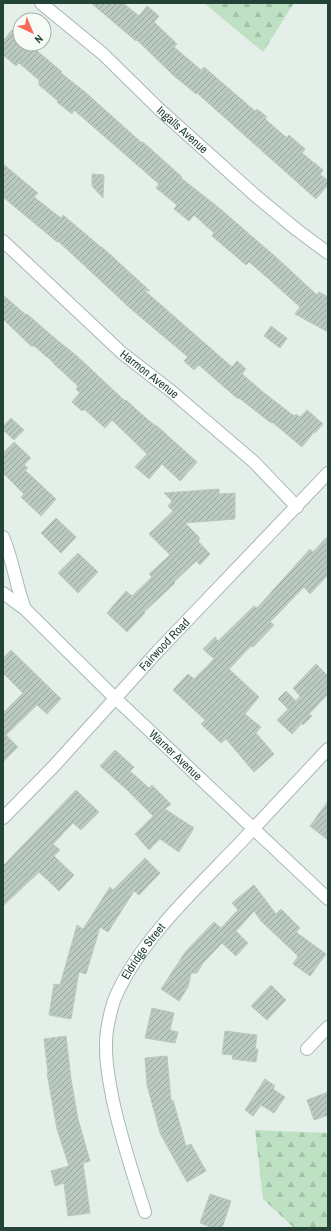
<svg xmlns="http://www.w3.org/2000/svg" width="331" height="1231" font-family="'Archivo Narrow',sans-serif">
  <style>
    .forest { fill: url(#forest-firs) }
    .building { fill: url(#building-hatch); stroke: #b7cabf }
    .lines { fill: none; stroke-linecap: round; stroke-linejoin: round }
    .street-casing { stroke: #a7b8b0; stroke-width: 14 }
    .secondary-casing { stroke: #a3bcb0; stroke-width: 14 }
    .street { stroke: #fff; stroke-width: 12 }
    .secondary { stroke: #fff; stroke-width: 12 }
    .labels { text-anchor: middle; dominant-baseline: central; stroke-width: 3; stroke-linejoin: round; paint-order: stroke }
    .street-label { font-size: 12px; fill: #224336; stroke: #f7fbf8 }
  </style>
  <defs>
    <pattern id="forest-firs" width="22" height="20" patternUnits="userSpaceOnUse"><rect width="22" height="20" fill="#bde1c2"/><path d="M5 1l3.5 6h-7zM16 11l3.5 6h-7z" fill="#a2c2a7"/></pattern>
    <pattern id="building-hatch" width="6" height="6" patternUnits="userSpaceOnUse"><rect width="6" height="6" fill="#bacac2"/><path d="M-1 1l2-2M0 6l6-6M5 7l2-2" fill="none" stroke="#97a69e"/></pattern>
  </defs>
  <rect width="100%" height="100%" fill="#e5efe9"/>
  <g class="forest">
    <path d="M204,3H294L263,52Z"/>
    <path d="M255,1130L328,1133V1228H297L293,1227L263,1199Z"/>
  </g>
  <g class="building">
    <path d="M91,3H123L139,16L147,6L159,16L154,22L177,44L174,47L201,70L204,67L255,111L257,109L267,117L265,119L287,138L289,135L305,149L302,153L323,170L320,174L328,181V185L316,199L197,93L196,94L173,75L137,40L136,41Z"/>
    <path d="M12,30L20,36V44H29L55,66L62,72L61,73L85,92L142,143L143,142L153,151L182,177L181,178L218,207L277,258L317,295L319,292L328,297V332L295,314L300,307L270,280L249,262L246,265L212,236L214,233L194,215L189,221L174,209L177,205L156,188L159,184L74,110L72,114L57,102L58,101L39,85V80L19,63L16,66L3,55V41Z"/>
    <path d="M3,164L38,193L34,197L61,218L63,215L102,248V247L150,291L144,290L232,367L237,361L246,369L242,374L263,392L294,416L296,414L300,417L307,410L323,424L315,433L314,432L302,447L272,422L271,423L239,398L238,399L199,365L194,370L184,361L188,357L131,309L58,241L57,242L3,197Z"/>
    <path d="M92,174L104,175L103,198L92,186Z"/>
    <path d="M3,295L26,315L27,314L57,340L77,356L125,401L126,400L147,419L156,426H157L197,462L180,481L162,464L149,479L135,467L147,454L112,420L105,428L84,409L82,411L72,402L80,393L76,389L78,386L54,364V363L33,345L32,347L3,319Z"/>
    <path d="M271,326L287,338L280,348L264,336Z"/>
    <path d="M11,418L24,430L14,440L3,430V426Z"/>
    <path d="M14,442L31,458L24,465L28,468L25,470L56,499L41,516L21,497L24,494L3,473V453Z"/>
    <path d="M219,489V494L235,493V519L185,523L200,538L198,541L210,554L200,565L196,561L174,582L175,583L144,612L145,613L127,632L107,613L126,591L132,596L152,577L149,574L170,555L149,534L173,511L168,506L172,501L164,493Z"/>
    <path d="M56,518L76,537L61,553L41,533Z"/>
    <path d="M328,536V575L310,594L304,587L270,622L274,625L253,647L251,646L229,669L259,697L245,714L261,727L256,733L274,754L254,772L226,739L221,743L201,724L205,720L173,690L188,674L194,679L214,659L203,649L215,637L218,641L254,606L257,608L310,549L313,552Z"/>
    <path d="M78,553L98,572L78,593L58,573Z"/>
    <path d="M11,650L61,699L47,714L37,705L6,735L18,747L3,762V713L23,693L3,673V658Z"/>
    <path d="M316,664L328,676V694L309,714L312,716L303,725L302,723L292,734L277,720L288,709L278,699L286,691L296,701L300,696L293,688Z"/>
    <path d="M115,750L134,767L130,771L149,788L152,785L171,804L165,809L194,828L179,852L160,839L149,850L135,834L153,816L126,789L100,766Z"/>
    <path d="M76,790L99,812L81,830L73,823L53,844L60,850L54,856L74,875L59,891L39,872L3,906V866Z"/>
    <path d="M328,801V840L310,826Z"/>
    <path d="M145,858L160,873L139,895L134,891L108,932L100,927L86,974L79,972L71,1019L49,1015L54,984L60,985L77,925L83,929L110,887L113,890Z"/>
    <path d="M254,885L276,914L281,909L300,928L296,932L326,954L310,976L293,964L298,956L261,921L254,911L236,931L248,943L236,956L222,943L203,963L197,973H191L188,987L179,1001L161,989L186,951L214,922L221,928L238,910L232,903Z"/>
    <path d="M271,985L286,1000L267,1020L251,1006Z"/>
    <path d="M152,1008L174,1013L170,1030L178,1032L175,1043L145,1038Z"/>
    <path d="M225,1031L257,1035L255,1049H258L256,1062L232,1059L233,1055L222,1054Z"/>
    <path d="M66,1036L71,1079L78,1119L90,1161L83,1163L90,1213L68,1216L64,1183L55,1186L51,1171L69,1166L57,1129L47,1073H48L44,1039Z"/>
    <path d="M167,1056L171,1101L173,1100L186,1146L191,1144L206,1171L187,1182L160,1133L147,1085L145,1058Z"/>
    <path d="M265,1079L275,1086L273,1089L285,1097L274,1113L261,1105L253,1116L245,1110Z"/>
    <path d="M328,1092V1115L314,1120L307,1100Z"/>
    <path d="M210,1194L231,1201L222,1228H213L200,1223Z"/>
  </g>
  <g class="lines">
    <defs>
      <g id="street">
        <path id="s1" d="M41,3L103,54L159,109L257,197L297,230L328,253"/>
        <path id="s2" d="M3,241L122,353L171,391L254,462L297,507"/>
        <path id="s3" d="M3,818L54,766L158,651L328,473"/>
        <path d="M307,1049L328,1027"/>
        <path id="s4" d="M145,1212C133,1174 120,1136 112,1096C108,1075 104,1052 107,1030C109,1020 111,1007 115,998C139,941 197,888 239,844C269,812 299,780 328,749"/>
      </g>
      <g id="secondary">
        <path d="M3,537C13,560 16,586 25,609"/>
        <path id="s5" d="M3,593L25,609L115,698L328,899"/>
      </g>
    </defs>
    <use href="#street" class="street-casing"/>
    <use href="#secondary" class="secondary-casing"/>
    <use href="#street" class="street"/>
    <use href="#secondary" class="secondary"/>
  </g>
  <g class="labels">
    <g class="street-label">
      <text stroke="none"><textPath href="#s1" startOffset="190">Ingalls Avenue</textPath></text>
      <text stroke="none"><textPath href="#s2" startOffset="198">Harmon Avenue</textPath></text>
      <text stroke="none"><textPath href="#s3" startOffset="237">Fairwood Road</textPath></text>
      <text stroke="none"><textPath href="#s5" startOffset="237">Warner Avenue</textPath></text>
      <text stroke="none"><textPath href="#s4" startOffset="275">Eldridge Street</textPath></text>
    </g>
  </g>
  <rect width="331" height="1231" fill="none" stroke="#224336" stroke-width="8"/>
  <g transform="translate(32 32) rotate(136)"><circle r="19" fill="#f7fbf8" stroke="#a2b1aa"/>
  <path d="M0-3L7 15L0 10L-7 15Z" fill="#fb6958"/>
  <text y="-6" font-size="11" font-weight="bold" text-anchor="middle" fill="#224336">N</text>
  </g>
</svg>
